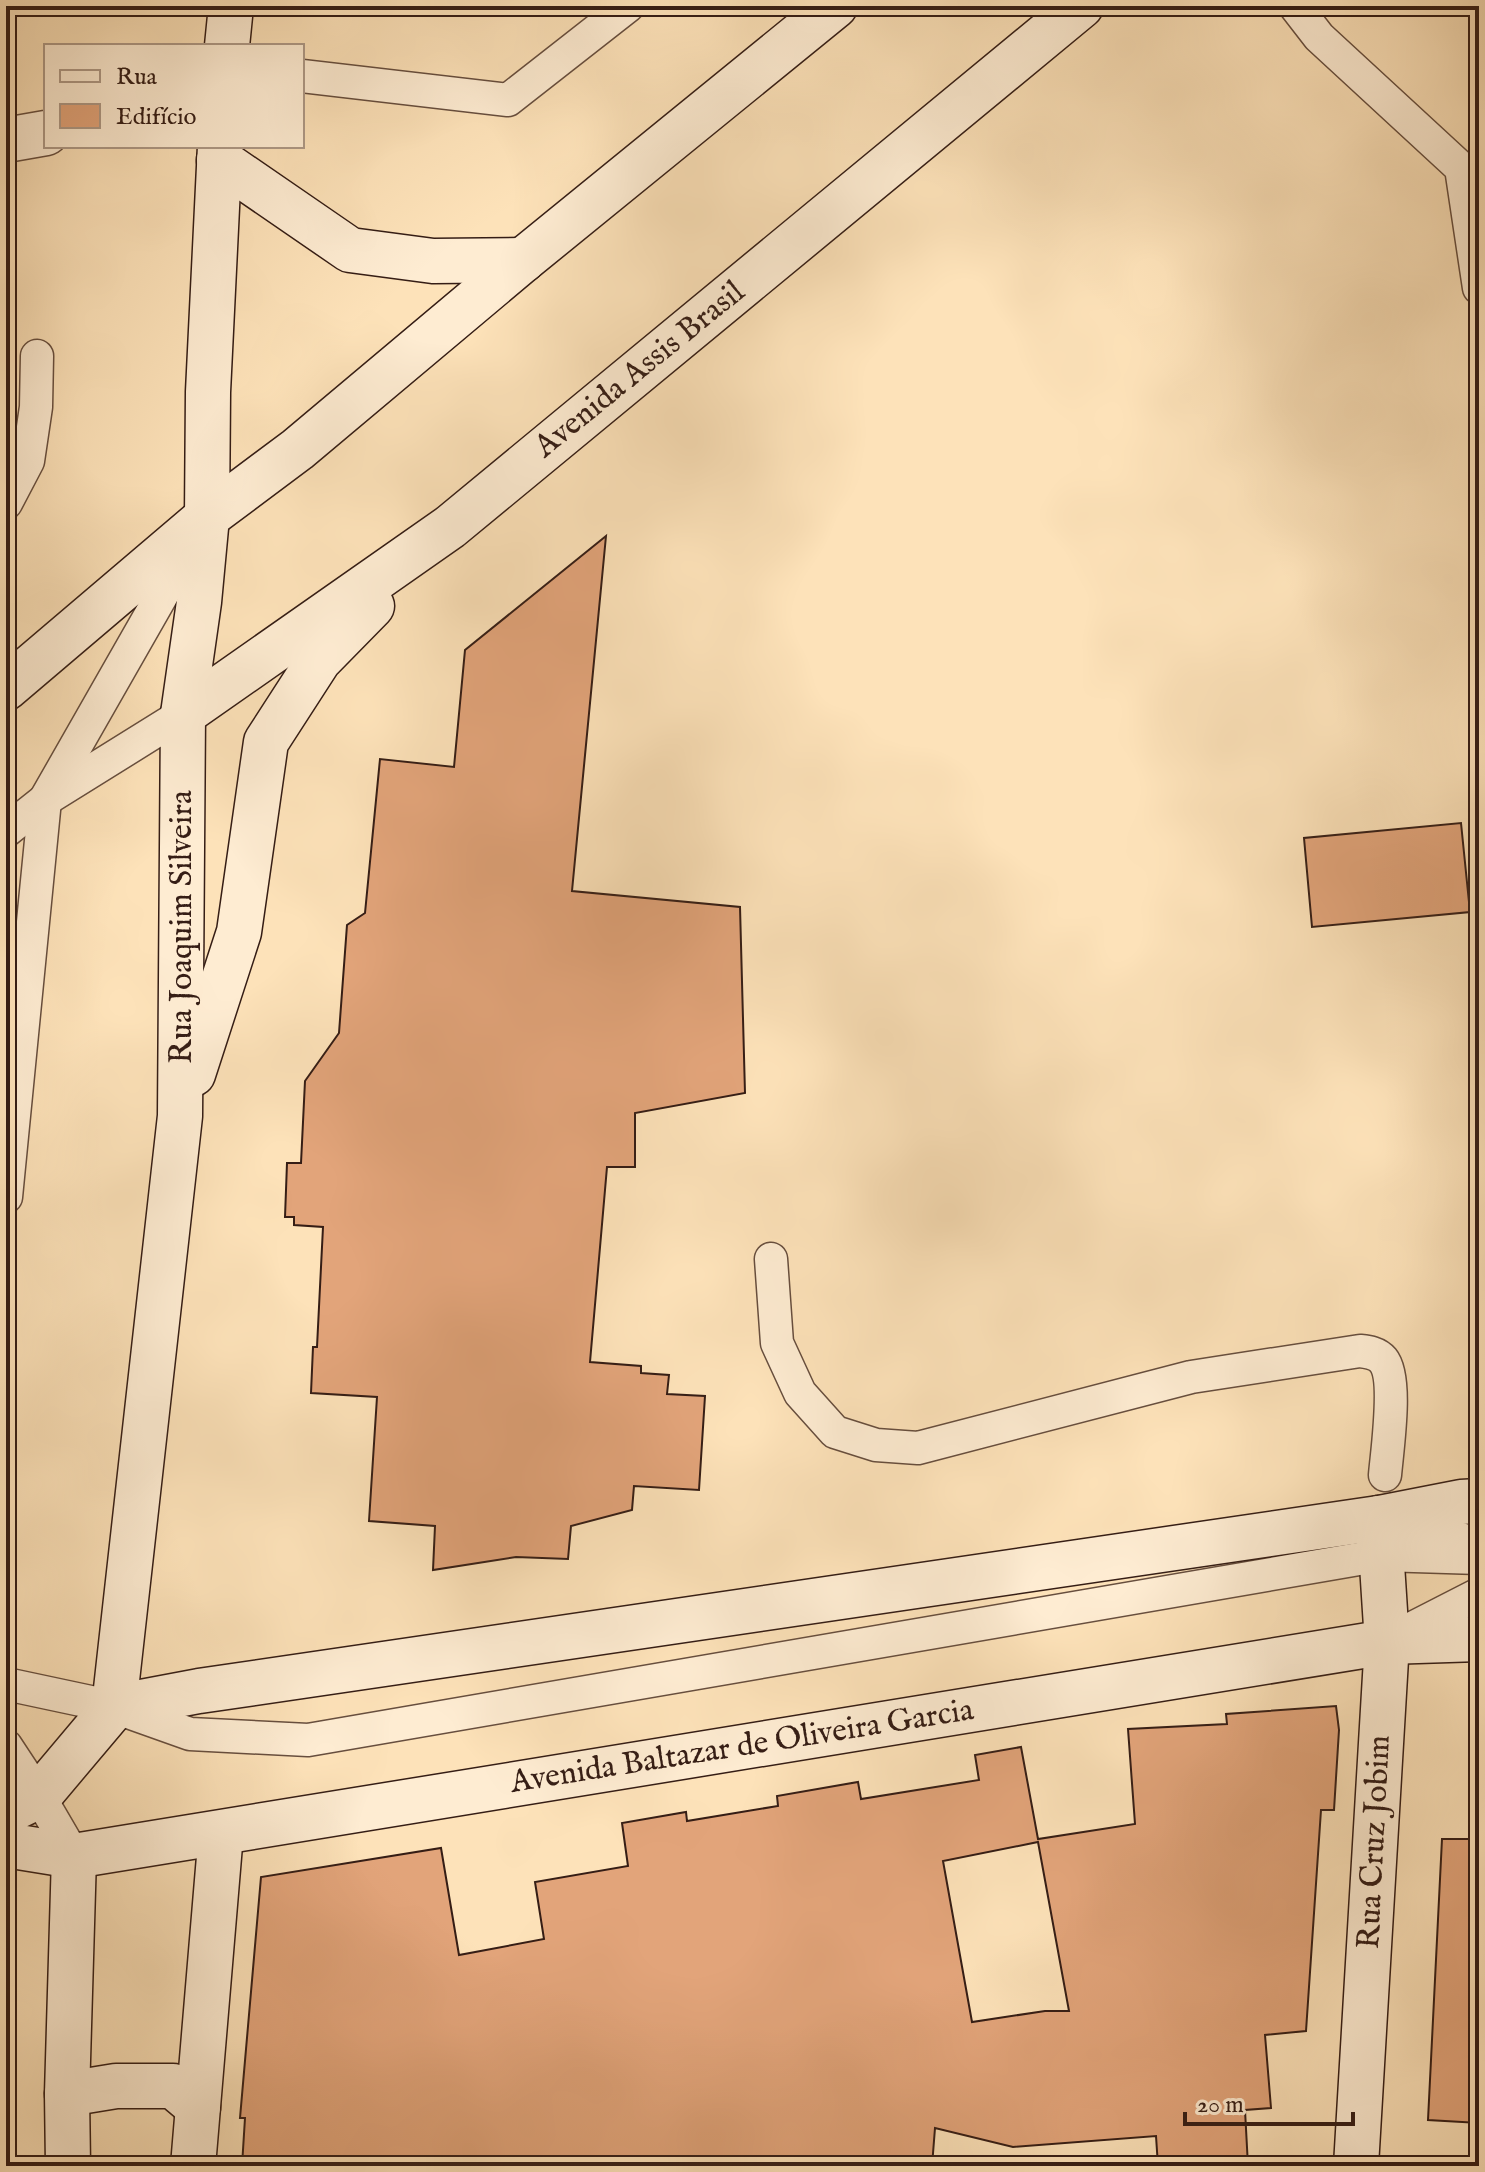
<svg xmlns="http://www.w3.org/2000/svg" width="1485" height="2172" font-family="'IM FELL English',serif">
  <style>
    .building { fill: #e2a47a; stroke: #351d15; stroke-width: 2; fill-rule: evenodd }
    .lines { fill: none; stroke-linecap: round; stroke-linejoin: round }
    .lane-casing { stroke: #674e3e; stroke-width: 35 }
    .street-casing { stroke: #674e3e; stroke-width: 47 }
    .secondary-casing { stroke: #351d15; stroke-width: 47 }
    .lane { stroke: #feecd2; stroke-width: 32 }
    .street { stroke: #feecd2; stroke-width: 44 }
    .secondary { stroke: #feecd2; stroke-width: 44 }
    .labels { text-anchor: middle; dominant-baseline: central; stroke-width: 6; stroke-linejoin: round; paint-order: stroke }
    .street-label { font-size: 32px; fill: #351d15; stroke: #feecd2 }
  </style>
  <rect width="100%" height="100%" fill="#fde2b9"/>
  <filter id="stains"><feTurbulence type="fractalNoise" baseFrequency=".0025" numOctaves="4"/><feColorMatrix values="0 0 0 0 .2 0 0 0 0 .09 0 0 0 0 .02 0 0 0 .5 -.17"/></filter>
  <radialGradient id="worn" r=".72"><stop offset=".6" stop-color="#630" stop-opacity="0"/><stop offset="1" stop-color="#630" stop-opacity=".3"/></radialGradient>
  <g class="building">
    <path d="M606,536L572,891L740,907L745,1093L635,1113V1167H607L590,1362L641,1366V1373L669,1375L667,1394L705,1396L699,1490L634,1486L632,1510L571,1526L568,1559L516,1557L433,1570L435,1526L369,1521L377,1397L311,1393L313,1347H317L323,1227L294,1225V1217H285L287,1163H301L305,1081L339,1033L347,925L365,913L380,759L454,767L465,650Z"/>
    <path d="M1461,823L1470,912L1312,927L1304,838Z"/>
    <path d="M1336,1706L1339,1730L1334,1810H1321L1306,2031L1265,2035L1271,2108L1245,2110L1248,2166H1158L1156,2136L1013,2147L935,2128L932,2166H242L245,2118H240L261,1877L441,1848L459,1955L544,1939L535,1882L628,1866L622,1823L686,1812L687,1821L778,1806L777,1796L858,1782L861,1799L979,1780L975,1755L1021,1747L1038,1839L1135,1824L1128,1729L1227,1724L1226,1714ZM1038,1842L1069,2011H1045L972,2022L943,1861Z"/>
    <path d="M1442,1839H1479V2123L1428,2120Z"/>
  </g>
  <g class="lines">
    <defs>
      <g id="lane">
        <path d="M1295,6L1319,37L1461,168L1479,288"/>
        <path d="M302,76L508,100L628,6"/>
        <path d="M6,503L28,461L36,407L37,356"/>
        <path d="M6,831L45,800L183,714"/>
        <path d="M6,1197L45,800L195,537"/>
        <path d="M771,1259L777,1343L800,1393L835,1432L876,1445L918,1448L1191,1377L1360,1351C1369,1352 1377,1353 1383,1360C1398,1378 1387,1451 1385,1475"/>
        <path d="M1389,1520L1479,1544"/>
        <path d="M1393,1638L1479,1594"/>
        <path d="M6,1684L114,1707L190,1734L308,1740L1382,1555L1479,1558"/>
        <path d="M6,1746L39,1796L74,1856"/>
      </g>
      <path id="street" d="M6,140L46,133"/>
      <g id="secondary">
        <path d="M227,46L231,6"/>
        <path d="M219,160L350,250L433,261L523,260"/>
        <path d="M6,688L207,517L298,449L523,260L835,6"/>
        <path d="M183,714L450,527L1081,6"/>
        <path d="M193,1074L239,932L266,742L319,660L372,606"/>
        <path d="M114,1707L180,1116L183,714L199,602L207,517L208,392L220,146"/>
        <path d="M114,1707L199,1691L1379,1518L1461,1502L1479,1501"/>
        <path d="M6,1812L39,1796L114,1707"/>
        <path d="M6,1845L74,1856L1387,1642L1479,1639"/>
        <path d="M67,2094L116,2086H173L198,2107"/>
        <path d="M68,2166L67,2094L74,1856"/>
        <path d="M193,2166L221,1833"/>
        <path d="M1356,2166L1387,1642L1379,1518"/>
      </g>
    </defs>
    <use href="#lane" class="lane-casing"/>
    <use href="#street" class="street-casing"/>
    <use href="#secondary" class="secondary-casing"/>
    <use href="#lane" class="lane"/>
    <use href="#street" class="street"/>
    <use href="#secondary" class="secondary"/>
  </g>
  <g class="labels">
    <g class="street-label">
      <text transform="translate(640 370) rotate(-39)">Avenida Assis Brasil</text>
      <text transform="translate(182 927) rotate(-90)">Rua Joaquim Silveira</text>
      <text transform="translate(742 1747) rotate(-9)">Avenida Baltazar de Oliveira Garcia</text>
      <text transform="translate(1375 1842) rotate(-87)">Rua Cruz Jobim</text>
    </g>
  </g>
  <rect width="1485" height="2172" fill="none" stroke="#fde2b9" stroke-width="32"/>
  <rect x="8" y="8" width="1469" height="2156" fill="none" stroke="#351d15" stroke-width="4"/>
  <rect x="16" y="16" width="1453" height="2140" fill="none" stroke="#351d15" stroke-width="2"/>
  <rect x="44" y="44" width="260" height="104" fill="#feecd2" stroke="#ae9986" stroke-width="2"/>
  <rect x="60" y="70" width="40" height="12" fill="#feecd2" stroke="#ae9986" stroke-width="2"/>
  <text x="116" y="84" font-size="24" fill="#351d15">Rua</text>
  <rect x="60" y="104" width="40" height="24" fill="#e2a47a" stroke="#ae9986" stroke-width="2"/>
  <text x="116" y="124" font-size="24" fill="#351d15">Edifício</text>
  <path d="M1185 2112v12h168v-12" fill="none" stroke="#351d15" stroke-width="4"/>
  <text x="1197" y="2112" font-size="24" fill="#351d15" stroke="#feecd2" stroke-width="6" paint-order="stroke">20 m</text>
  <rect width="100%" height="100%" filter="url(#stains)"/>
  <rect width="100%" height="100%" fill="url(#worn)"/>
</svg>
